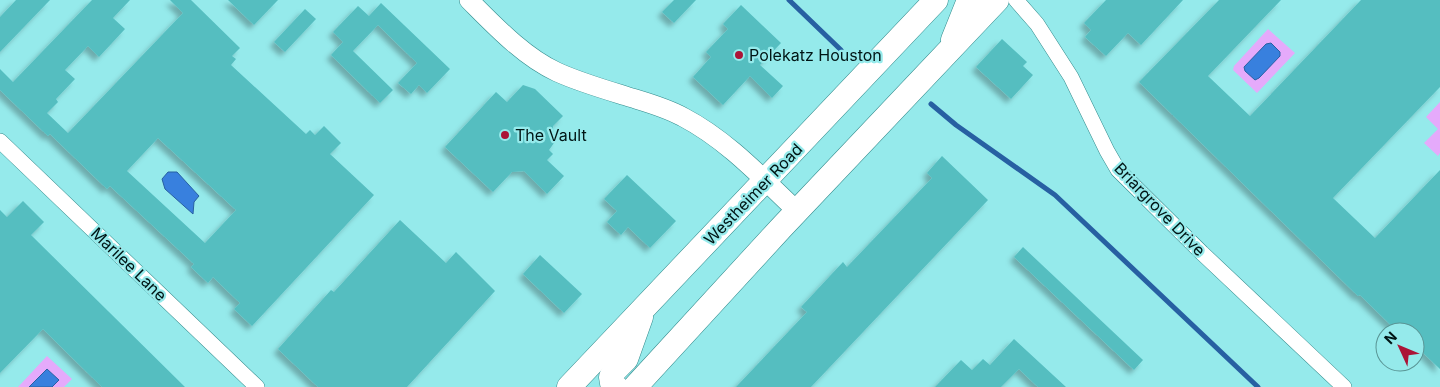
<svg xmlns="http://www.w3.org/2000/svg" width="1440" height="387" font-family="Inter,sans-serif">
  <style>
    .green { fill: #e5aafb }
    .water { fill: #3880de; stroke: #2760a2 }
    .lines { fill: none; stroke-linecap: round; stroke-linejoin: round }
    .stream { stroke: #2760a2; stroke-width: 5 }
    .building { fill: #55bec0; fill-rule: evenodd; filter: url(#shadow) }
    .minor-casing { stroke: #328b8c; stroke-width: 16 }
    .tertiary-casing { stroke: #328b8c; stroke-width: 20 }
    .primary-casing { stroke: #328b8c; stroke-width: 25 }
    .minor { stroke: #fff; stroke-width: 15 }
    .tertiary { stroke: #fff; stroke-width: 19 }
    .primary { stroke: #fff; stroke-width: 24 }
    .poi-dot { fill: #ab1437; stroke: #95eaeb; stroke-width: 2 }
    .labels { text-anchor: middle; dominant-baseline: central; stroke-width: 4.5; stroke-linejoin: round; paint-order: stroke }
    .poi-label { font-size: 16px; fill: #001515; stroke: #95eaeb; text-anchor: start }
    .street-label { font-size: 16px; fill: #001515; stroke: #95eaeb }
  </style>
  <defs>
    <filter id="shadow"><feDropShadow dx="-4.5" dy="4.5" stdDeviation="2.5" flood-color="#0004"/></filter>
  </defs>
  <rect width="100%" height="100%" fill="#95eaeb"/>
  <g class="green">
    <path d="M1268,29L1295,53L1257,93L1233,70L1234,66Z"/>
    <path d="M1440,102V153L1438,156L1424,143L1438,129L1426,117Z"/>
    <path d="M47,356L72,379L64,387H18Z"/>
  </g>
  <g class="water">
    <path d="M1271,43L1280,52V56L1259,78L1255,80L1245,71L1244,67L1266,44Z"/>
    <path d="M168,172H177L199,196L194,202L193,214L165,189L162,179Z"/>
    <path d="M47,369L59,380L52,387H29Z"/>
  </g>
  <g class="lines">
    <g class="stream">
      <path d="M789,0L841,50"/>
      <path d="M931,104L956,125L1055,195L1258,387"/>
    </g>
  </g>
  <g class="building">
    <path d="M16,0H50L0,52V17Z"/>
    <path d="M92,0H130L113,18L125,29L99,57L88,46L65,70L75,79L56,99L58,102L47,113L68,133L183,13L170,0H191L240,48L232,56L236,59L231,65L306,134L310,130L315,135L324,126L341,143L330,154L374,195L252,326L234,309L240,303L213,277L208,283L191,267L194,264L110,186L107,189L50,134L48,136L0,90V69L13,82ZM158,138L236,210L205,243L127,171Z"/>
    <path d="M228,0H278L254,25Z"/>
    <path d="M674,0H696L674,23L662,12Z"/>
    <path d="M1106,0H1183L1141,45L1128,33L1106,56L1085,37L1091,30L1084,23Z"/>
    <path d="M1219,0H1281L1208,76L1250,116L1361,0H1440V87L1333,198L1375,238L1440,170V369L1415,345V332H1398L1360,295L1358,296L1139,82Z"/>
    <path d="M381,3L450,69L427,93L419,85L411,94L398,83L417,63L378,25L353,51L393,90L380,103L331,55L343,42L333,32L358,6L369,16Z"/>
    <path d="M741,5L781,43L760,65L783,86L772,98L750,76L723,105L693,77L711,57L706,52L728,29L723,24Z"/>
    <path d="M305,9L316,19L285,52L274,42Z"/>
    <path d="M1002,39L1027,62L1023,66L1033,75L1011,99L976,67Z"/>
    <path d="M523,85L535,89L563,116L553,126L554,143L549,150L553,154L547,160L564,176L547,194L524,171L512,172L493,192L445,147L496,92L507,102Z"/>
    <path d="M942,156L988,200L811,387H736L807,312L801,307L843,262L847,267L932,178L927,173Z"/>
    <path d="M627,175L676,221L650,248L628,227L621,235L607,222L617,211L604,199Z"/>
    <path d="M23,201L44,222L31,235L185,387H102L43,329L0,373V210L7,217Z"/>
    <path d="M400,220L446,263L456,252L495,291L407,387H318L278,349L331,290L334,292Z"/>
    <path d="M1023,247L1143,360L1134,370L1014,257Z"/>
    <path d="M540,255L582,294L564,313L523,274Z"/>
    <path d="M1014,339L1066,387H1038L1019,369L1001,387H935L961,360L972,370L983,359L990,365Z"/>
  </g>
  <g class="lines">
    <defs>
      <g id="minor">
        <path d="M1016,0L1037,24L1071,77L1107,151L1118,170L1202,253L1344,387"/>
        <path d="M0,141L257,387"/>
      </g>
      <path id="tertiary" d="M469,0C494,25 524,57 557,72C579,82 603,89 626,96C645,102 665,107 683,117C727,140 761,177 797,211"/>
      <g id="primary">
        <path d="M953,40L969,0"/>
        <path d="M569,387L936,0"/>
        <path d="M616,387L612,383L611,377L614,371L626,359L641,317"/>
        <path d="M635,387L781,228L997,0"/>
      </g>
    </defs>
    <use href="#minor" class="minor-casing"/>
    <use href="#tertiary" class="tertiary-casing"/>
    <use href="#primary" class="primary-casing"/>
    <use href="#minor" class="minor"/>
    <use href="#tertiary" class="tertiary"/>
    <use href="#primary" class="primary"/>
  </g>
  <g class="poi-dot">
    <circle cx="739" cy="55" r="5"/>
    <circle cx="505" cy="135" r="5"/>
  </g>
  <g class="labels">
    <g class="poi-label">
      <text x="749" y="55">Polekatz Houston</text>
      <text x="515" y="135">The Vault</text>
    </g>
    <g class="street-label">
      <text transform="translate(753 194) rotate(-46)">Westheimer Road</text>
      <text transform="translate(1160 209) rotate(46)">Briargrove Drive</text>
      <text transform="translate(129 264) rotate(44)">Marilee Lane</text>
    </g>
  </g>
  <g transform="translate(1400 347) rotate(314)"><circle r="24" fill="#95eaeb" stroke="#599595"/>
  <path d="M0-4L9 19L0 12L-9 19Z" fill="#ab1437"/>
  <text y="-8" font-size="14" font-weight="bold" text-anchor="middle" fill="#001515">N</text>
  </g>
</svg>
